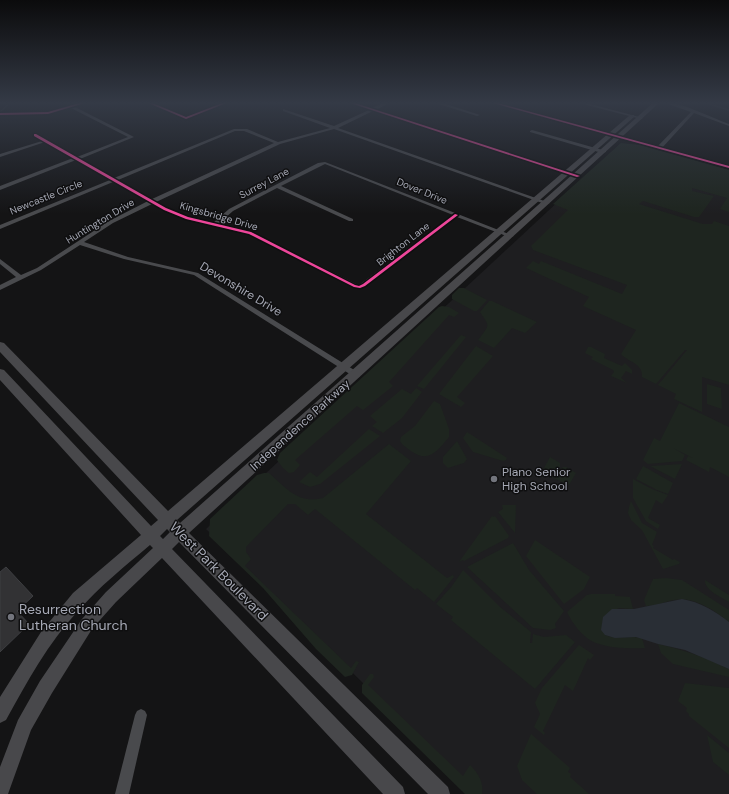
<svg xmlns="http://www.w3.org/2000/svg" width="729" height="794" font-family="'DM Sans',sans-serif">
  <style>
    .built { fill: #1e1e20 }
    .green { fill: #1e251f }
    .water { fill: #292e35 }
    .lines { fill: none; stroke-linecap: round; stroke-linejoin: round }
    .stream { stroke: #292e35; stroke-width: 1.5 }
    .building { fill: #323234; stroke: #3d3e41 }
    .minor { fill: #494a4d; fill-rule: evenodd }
    .tertiary { fill: #494a4d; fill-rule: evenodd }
    .secondary { fill: #48484b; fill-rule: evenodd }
    .cycleway-casing { stroke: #0f0f10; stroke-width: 3 }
    .cycleway { fill: #ed469a; fill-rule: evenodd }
    .poi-dot { fill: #73757d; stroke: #0f0f10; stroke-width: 1.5 }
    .labels { text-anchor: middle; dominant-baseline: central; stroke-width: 3; stroke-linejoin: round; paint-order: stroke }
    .far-street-label { font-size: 10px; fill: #a6a9b5; stroke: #0f0f10 }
    .street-label { font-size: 12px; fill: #a6a9b5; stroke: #0f0f10 }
    .poi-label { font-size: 12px; fill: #a6a9b5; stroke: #0f0f10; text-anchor: start }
    .near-street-label { font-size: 14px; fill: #a6a9b5; stroke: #0f0f10 }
    .near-poi-label { font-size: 14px; fill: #a6a9b5; stroke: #0f0f10; text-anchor: start }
  </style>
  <rect width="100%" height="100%" fill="#141415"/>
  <path class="built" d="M620,144L729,170V794H476L206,529Z"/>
  <g class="green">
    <path d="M621,143L640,145L729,170V212L720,209L727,198L692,188V191L714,196L699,217H694L643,201L639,204L703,224H712L714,221L729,226V385L702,377V412L674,399L676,394L658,385L687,350H685L656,384L642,377C643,363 628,362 621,354L636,330L583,306L589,297L526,268L533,261L539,264L541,261L622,294L627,285L533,250L531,246L568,210L553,204Z"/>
    <path d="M459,288H464L487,300L477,311H474L452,299V295Z"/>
    <path d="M489,301H492L537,322L525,333L512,328L494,348L478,340C490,324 490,327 480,312Z"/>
    <path d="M442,306L449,307L459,313L454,317L449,315L389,382L393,386L363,410L357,406L295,460L300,465L294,472L289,473L283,468L277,460L280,453L439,307Z"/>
    <path d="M461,335L466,337L424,389L417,386Z"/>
    <path d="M476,346L493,356L457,397L465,403L461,407L439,394Z"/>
    <path d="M588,347H591L605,354L604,358L622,366L625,363L632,370V374L626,371L621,378L627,383L611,376L614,372L613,370L591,359L593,357L585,353Z"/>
    <path d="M707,384L721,388L722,409L707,404Z"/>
    <path d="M416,388L422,392L402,418L383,433L372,426L377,422L370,416L402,389L411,394Z"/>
    <path d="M434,401L440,404L449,429V437C438,450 429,464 411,451C407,448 402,445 400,441L401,437L415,426Z"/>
    <path d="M679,403L729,427V477L710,467L709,472L686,460L688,456L693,458L673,448L685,455L682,461L648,464L643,460L654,438L660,441Z"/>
    <path d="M369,429L380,436L320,484L310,487L299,482L310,472L317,477Z"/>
    <path d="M467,432L507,458L506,460L503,461L473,452L463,438Z"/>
    <path d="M457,441L467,459L464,463L448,468L443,463V457Z"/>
    <path d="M389,444L411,461L366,514L447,578L453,575L454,577L434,602L417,588L415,590L315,509L308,515L295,504H288L246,547V552L251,559L245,566L351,668L356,661L359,662L352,675L345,677L316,649L263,588L209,536L210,519L257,475L264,473H269C287,489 298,504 323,498Z"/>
    <path d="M550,457L560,463V467L546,477H539Z"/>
    <path d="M682,464L675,479L650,466Z"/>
    <path d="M643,466L673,483L668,494L657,490L636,479Z"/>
    <path d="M563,467H566L576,473L569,485L551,477Z"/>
    <path d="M633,479L652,489L668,495L662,504L656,500L648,518L660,525L658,529L646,521L633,498Z"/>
    <path d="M631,501L642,523L657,532L652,545L654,546L653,548L673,560L674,559L680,562L679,564L663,569L642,530L631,520L628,513L629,507Z"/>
    <path d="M502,505H516L515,533L498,512L503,509Z"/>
    <path d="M492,516L494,517L495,516L509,536L508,538L464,561L463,560L459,562Z"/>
    <path d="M535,540L590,577L584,589L564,604L526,556Z"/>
    <path d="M513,543L529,570L564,611L555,624L556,628L550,630L533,628L467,567Z"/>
    <path d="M463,570L499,606L531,632L530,643H532L533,634L544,637L566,635L575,642L535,689L451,620L453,617L436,604L452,586Z"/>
    <path d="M666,578L682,580L729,610V622C714,610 693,596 674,600C664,602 656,606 646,606L644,600L653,579Z"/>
    <path d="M705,580L729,595V602C721,597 704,590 705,580Z"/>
    <path d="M591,594H615V596L630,597L633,609L618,608L605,635C617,640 629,635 642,638L645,648C631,649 609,648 596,643C584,639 572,623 567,612L587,595Z"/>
    <path d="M658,644C684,650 705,657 729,669V677L673,664L661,653Z"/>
    <path d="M579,645L594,655L590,660L588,658L573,691L565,685L543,731L545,733L544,735L534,727L540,714L535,703L542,688Z"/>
    <path d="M370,674H373L374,677L368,685L463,776L470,765C478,773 484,782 482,794H465L362,693V685Z"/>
    <path d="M685,683L729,688V748L689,716V714L686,711L687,708L678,701Z"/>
    <path d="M531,734L570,768L568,772L571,774L570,777L589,794H537L522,780L517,766Z"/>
    <path d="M707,735L729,753V775L713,762Z"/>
  </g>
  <path class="water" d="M682,599C700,602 715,611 729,622V669L685,650L658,644L636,637L615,638L605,635L601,630L603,617L612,609H634Z"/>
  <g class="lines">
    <g class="stream">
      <path d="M703,102L729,110"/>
      <path d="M0,112L11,102"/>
    </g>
  </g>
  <path class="building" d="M6,567L33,596L17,611L29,624L0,652V572Z"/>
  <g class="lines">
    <g class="minor">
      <path d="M81,102H89L75,107L134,137L80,159L114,178L234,129H247L278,142L330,128L283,111V109L334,126L369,110L346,102H353L372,108L385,102H391L376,110L580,176L576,177L373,111L338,128L550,203L545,204L334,129L280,144L156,202C174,212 193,218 213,223L229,209L318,163L325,162L514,236L509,237L457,217L366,286L360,289L352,287L248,234L185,219L163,210L152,204L113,223L84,242L128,257L198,273L359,373L360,375L359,377L356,378L194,275L124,259L80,245L41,270L0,290V285L16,277L0,264V259L21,275L37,268L109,221L148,201L113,182L0,229V225L110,180L76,160L0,190V186L73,158L45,142L0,157V154L42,141L33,136V134H37L77,157L128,137L71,108L48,114L0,115V113L48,112ZM235,131H244L274,143L152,199L118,180ZM325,164L453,215L359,285L356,284L252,232L218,224L233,211L277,188L349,221H353V219L281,186Z"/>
      <path d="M145,102H151L186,117L223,102H230L186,119Z"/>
      <path d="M432,102H440L480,115L477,116Z"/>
      <path d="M575,102H583L643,118L641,119Z"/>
      <path d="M662,102C683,102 709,117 729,124V126L694,113L661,149H657V147L691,112Z"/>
      <path d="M532,130L606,151V152L602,153L530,132V131Z"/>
      <path d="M141,709L145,711L147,715L129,794H115L135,715L137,711Z"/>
    </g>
    <path class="tertiary" d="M488,102H497L729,165V169Z"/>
    <path class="secondary" d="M654,102H660L189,533L448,787L450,794H428L179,542L172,549L403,787L405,794H383L162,558L116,602L92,629L52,693L31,730L8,794H0V767L18,720L40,681L82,619L106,592L153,548L150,545C125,566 99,587 78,611C48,643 27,682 6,720L0,723V697L41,632L73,593L141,535L0,380V369L4,370L151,526L158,520L0,352V342L4,343L168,511L630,115H634V117L177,520L180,523ZM167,529L170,532L163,539L160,536Z"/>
    <defs>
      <g id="cycleway">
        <path d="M83,102H88L48,114L0,115V113L48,112Z"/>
        <path d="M146,102H150L186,117L225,102H229L186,119Z"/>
        <path d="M347,102H352L580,176L577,177Z"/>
        <path d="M494,102L729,166V168L489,102Z"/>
        <path d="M34,134H36L166,208L188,217L251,232L355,285L359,286L363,284L455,214L458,215L365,286L360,288L354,287L249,234L186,219L164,210L34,136Z"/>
      </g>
    </defs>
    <use href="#cycleway" class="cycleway-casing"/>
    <use href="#cycleway" class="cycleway"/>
  </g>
  <linearGradient id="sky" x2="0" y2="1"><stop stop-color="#0b0b0c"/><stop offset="0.48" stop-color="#343a46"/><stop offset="1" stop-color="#343a46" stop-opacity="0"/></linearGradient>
  <rect width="729" height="214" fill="url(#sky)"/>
  <g class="poi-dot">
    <circle cx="494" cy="479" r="4"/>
    <circle cx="11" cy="617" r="4"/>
  </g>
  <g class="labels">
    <g class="far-street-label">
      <text transform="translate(264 183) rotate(-28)">Surrey Lane</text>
      <text transform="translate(422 191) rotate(22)">Dover Drive</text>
      <text transform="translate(46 197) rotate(-22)">Newcastle Circle</text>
      <text transform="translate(219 216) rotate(16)">Kingsbridge Drive</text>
      <text transform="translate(100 221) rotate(-31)">Huntington Drive</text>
      <text transform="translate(403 244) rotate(-38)">Brighton Lane</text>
    </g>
    <g class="street-label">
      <text transform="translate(241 289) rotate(31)">Devonshire Drive</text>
      <text transform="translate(300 425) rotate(-42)">Independence Parkway</text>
    </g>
    <g class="poi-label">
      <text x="502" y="472">Plano Senior<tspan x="502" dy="14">High School</tspan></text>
    </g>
    <g class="near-street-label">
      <text transform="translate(219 571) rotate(45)">West Park Boulevard</text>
    </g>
    <g class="near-poi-label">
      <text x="19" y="609">Resurrection<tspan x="19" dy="16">Lutheran Church</tspan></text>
    </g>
  </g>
</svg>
